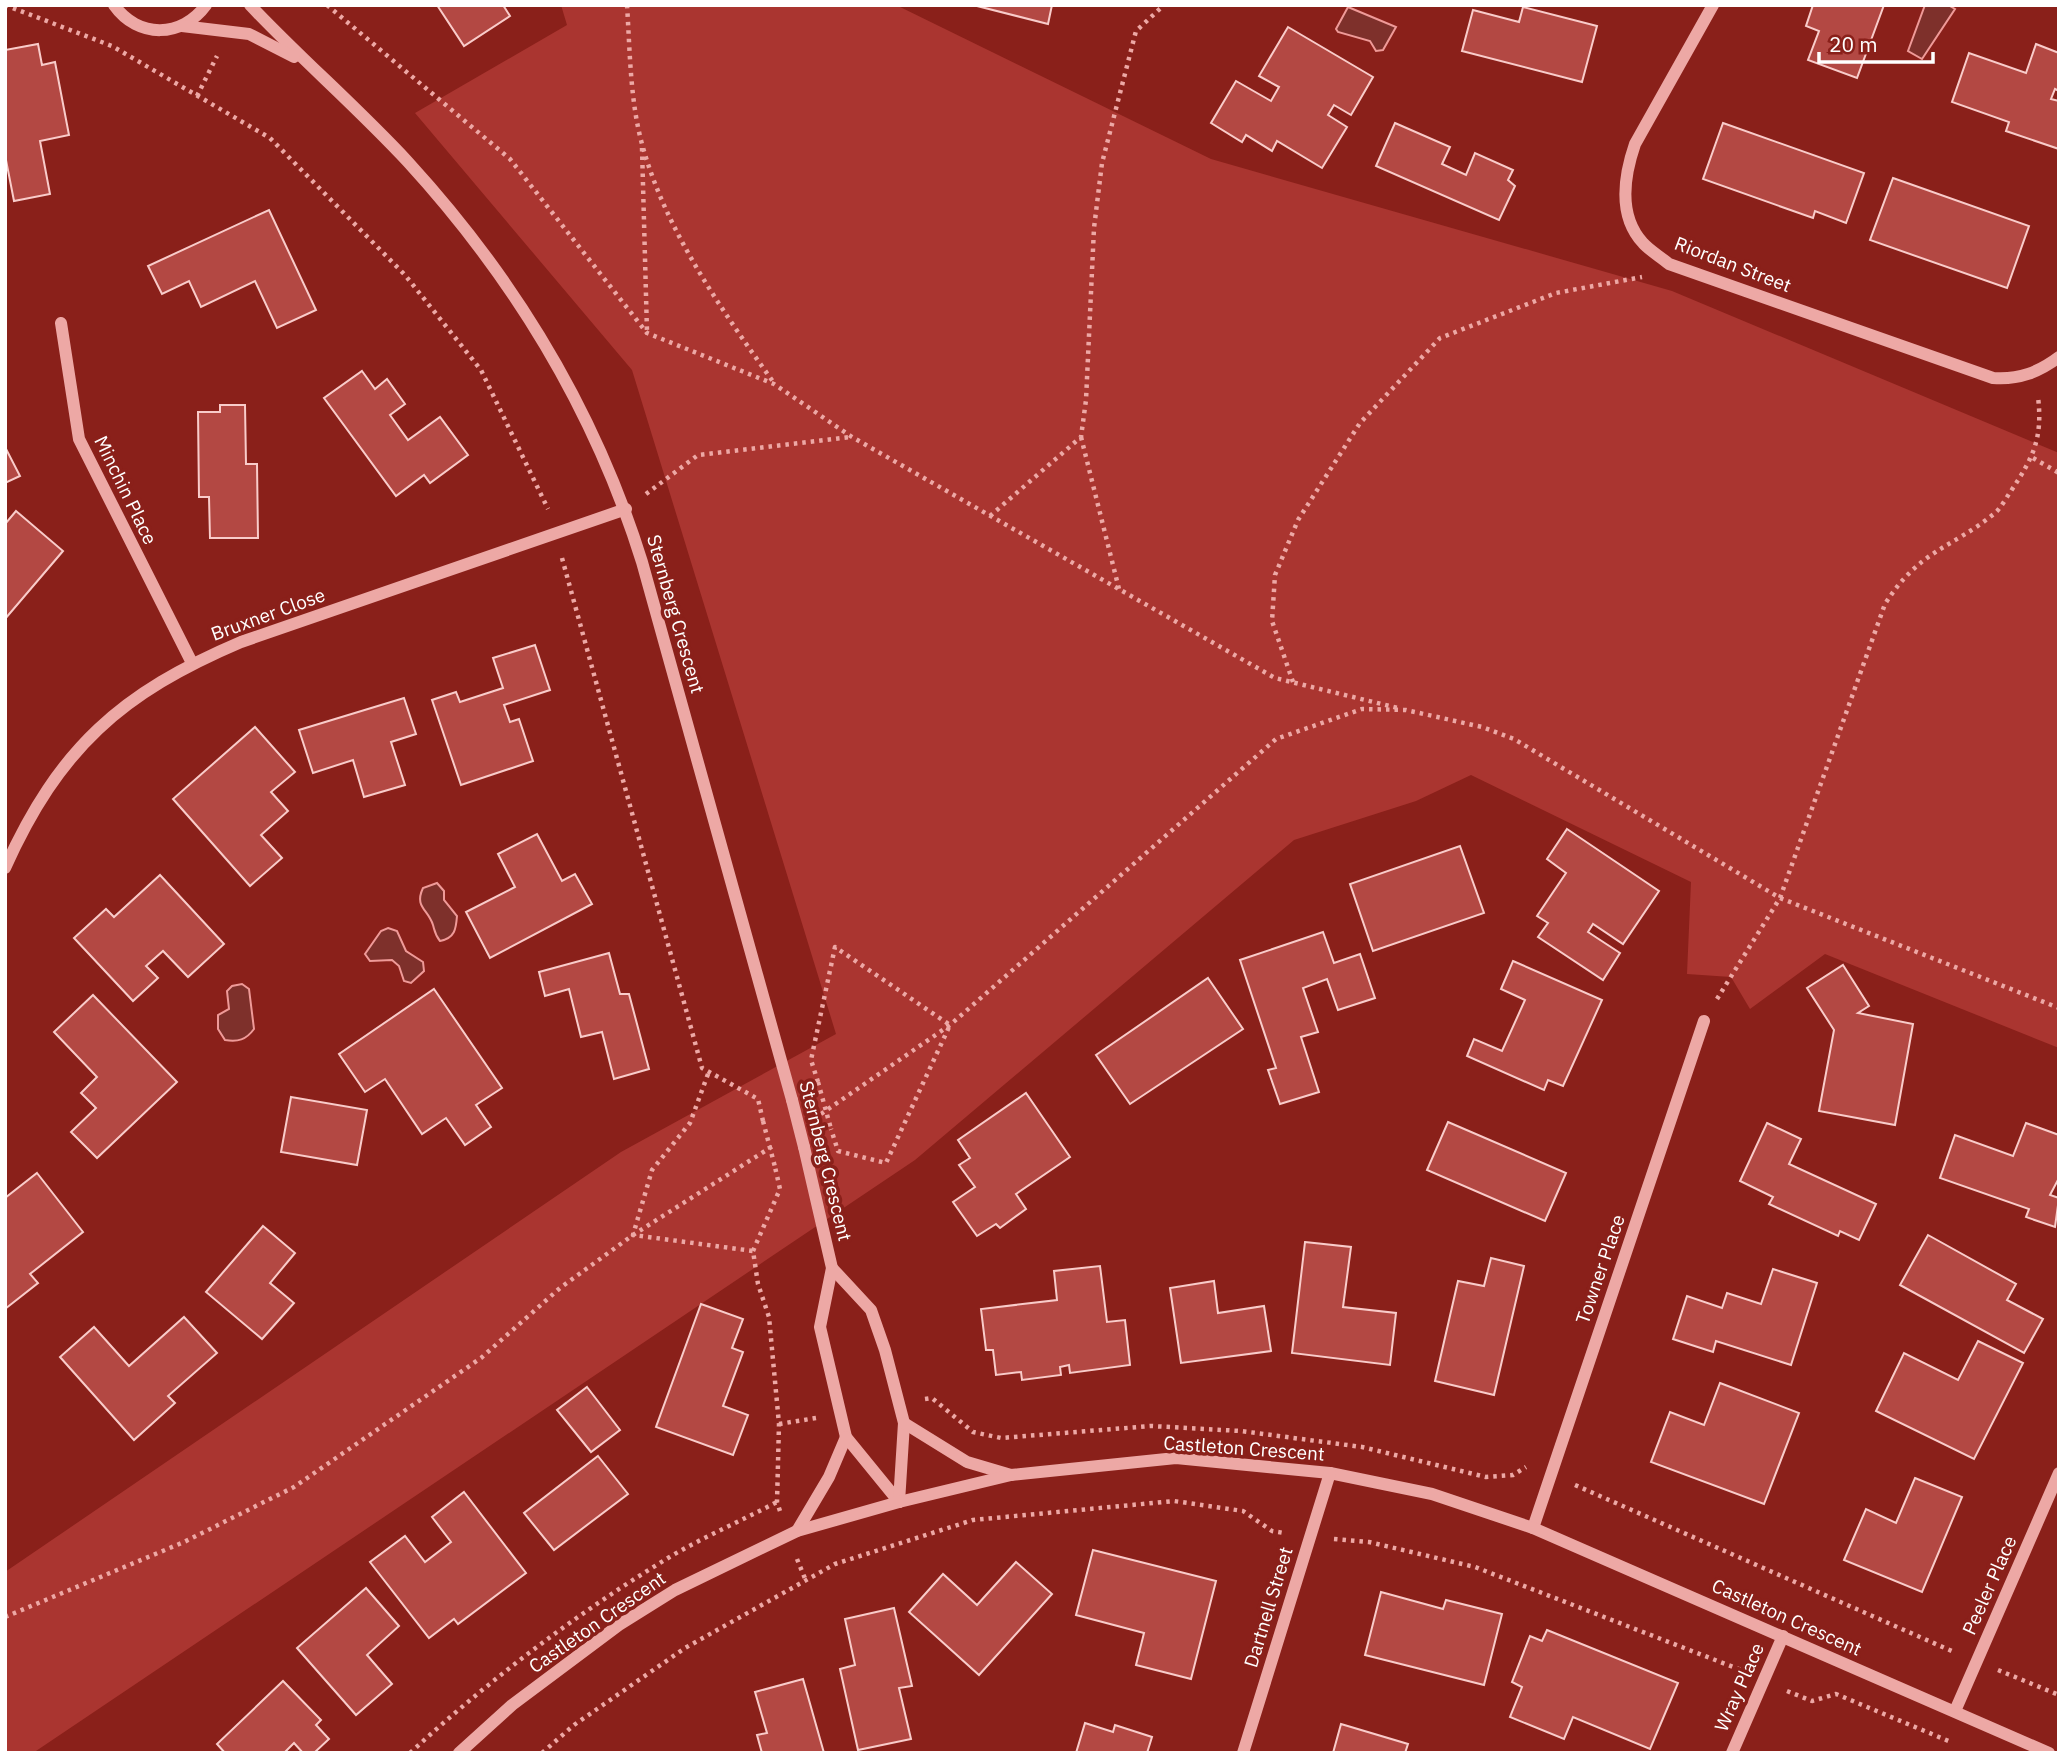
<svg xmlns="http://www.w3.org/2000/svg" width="2064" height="1758" font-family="'IBM Plex Sans',sans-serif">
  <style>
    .green { fill: #aa3530 }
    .water { fill: #7e302b; stroke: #ef9a98; stroke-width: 2 }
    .building { fill: #b34843; stroke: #f9ccca; stroke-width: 2 }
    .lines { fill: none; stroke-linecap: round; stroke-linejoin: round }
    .path { stroke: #eda8a5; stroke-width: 4.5; stroke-dasharray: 3.5 5; stroke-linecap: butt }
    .minor { stroke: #eda8a5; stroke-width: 12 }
    .path-bridge { stroke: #eda8a5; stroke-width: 4.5; stroke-dasharray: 3.5 5; stroke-linecap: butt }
    .minor-bridge { stroke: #eda8a5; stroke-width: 12 }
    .labels { text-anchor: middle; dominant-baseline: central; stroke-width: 7; stroke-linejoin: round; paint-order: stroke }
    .street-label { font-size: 19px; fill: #fff; stroke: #8a201a }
  </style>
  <rect width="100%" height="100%" fill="#8a201a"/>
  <path class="green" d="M561,5H896L1211,159L1672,291L2059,453V1048L1825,954L1750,1009L1731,977L1687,974L1691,882L1471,775L1416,801L1294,840L915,1160L33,1753H5V1572L621,1152L836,1034L632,370L415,113L567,25Z"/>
  <g class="water">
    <path d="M1925,5H1948L1955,9L1922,59L1908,51Z"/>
    <path d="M1348,7L1396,27L1383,50L1376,51L1370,41L1338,32L1336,29Z"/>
    <path d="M437,883L444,891V900L457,916C456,929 455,938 440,941C435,935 435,932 433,925C428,909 414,907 423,888Z"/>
    <path d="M388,928L397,931L406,951L423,962L424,971L411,983L404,981L399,966L392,960L370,961L365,954L381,931Z"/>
    <path d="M242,984L249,989L254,1029C246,1040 238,1042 225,1040L218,1029V1015L229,1009L227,991L232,986Z"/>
  </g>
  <g class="building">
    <path d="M437,5H503L510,16L464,46Z"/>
    <path d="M973,5H1052L1048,24Z"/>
    <path d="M1813,5H1884L1857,78L1808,60L1819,31L1806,26Z"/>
    <path d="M1523,7L1597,26L1582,82L1462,51L1473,10L1519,22Z"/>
    <path d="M1288,27L1373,77L1351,115L1334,105L1328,115L1347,127L1322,168L1277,141L1272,151L1246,135L1242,142L1211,123L1236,81L1271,101L1279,87L1259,76Z"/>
    <path d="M38,44L42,65L55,62L69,135L40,141L50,194L14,201L5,155V50Z"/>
    <path d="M2036,44L2059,53V91L2055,89L2051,99L2059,101V149L2006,131L2009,122L1952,102L1969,53L2026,73Z"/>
    <path d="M1395,123L1450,147L1442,164L1466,175L1475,153L1513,170L1508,180L1515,186L1499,220L1376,166Z"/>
    <path d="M1723,123L1864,173L1846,223L1815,211L1813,218L1703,179Z"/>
    <path d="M1893,178L2029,226L2007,288L1870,240Z"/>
    <path d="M269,210L316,310L277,328L255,281L201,307L189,281L162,294L148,266Z"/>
    <path d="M362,371L375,389L387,379L405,404L390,415L408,440L440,417L468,455L430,483L424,475L396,496L324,398Z"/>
    <path d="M220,405H245L246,464H257L258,538H210L209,497H199L198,412H220Z"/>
    <path d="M5,447L20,476L5,483Z"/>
    <path d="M16,511L63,551L5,619V524Z"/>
    <path d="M535,645L550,690L504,705L510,722L519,719L533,761L461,785L432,700L456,692L460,702L503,688L493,658Z"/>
    <path d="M404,698L416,734L391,742L405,785L364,797L353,760L313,773L299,730Z"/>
    <path d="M255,727L295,772L271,792L288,811L261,835L282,858L250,886L173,799Z"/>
    <path d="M1567,829L1659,891L1623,944L1593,924L1588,932L1620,953L1603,980L1538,937L1548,923L1537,916L1566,873L1547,859Z"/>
    <path d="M537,834L562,881L575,874L592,904L490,958L466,912L515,887L498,854Z"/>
    <path d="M1460,846L1484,913L1373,951L1350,884Z"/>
    <path d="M160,875L224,944L188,977L163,951L146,966L158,978L133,1001L74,938L106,909L114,917Z"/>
    <path d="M1323,932L1334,963L1360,954L1375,998L1338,1010L1327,979L1303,988L1318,1032L1301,1037L1319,1092L1280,1104L1268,1070L1276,1068L1240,960Z"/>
    <path d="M609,953L620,994H629L649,1069L614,1079L602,1032L581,1037L569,989L545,996L539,972Z"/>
    <path d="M1513,961L1602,1000L1563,1086L1548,1080L1544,1090L1467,1056L1474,1039L1502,1051L1525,1000L1501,989Z"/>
    <path d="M1843,965L1869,1006L1858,1013L1913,1024L1895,1125L1819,1111L1834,1030L1807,988Z"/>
    <path d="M1208,978L1243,1029L1130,1104L1096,1055Z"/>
    <path d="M434,989L502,1088L476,1105L491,1127L465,1145L446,1118L422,1134L385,1079L365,1092L339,1054Z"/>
    <path d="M93,995L177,1082L97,1158L71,1132L96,1108L81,1093L97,1077L54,1032Z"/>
    <path d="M1026,1093L1070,1157L1016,1194L1026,1209L1000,1228L996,1224L977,1236L953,1202L975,1187L959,1165L970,1158L958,1140Z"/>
    <path d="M291,1097L367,1110L357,1165L281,1152Z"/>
    <path d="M1448,1122L1566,1173L1545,1221L1427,1170Z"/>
    <path d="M1767,1123L1801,1139L1789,1164L1876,1204L1859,1240L1840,1231L1838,1236L1769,1204L1773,1197L1740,1181Z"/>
    <path d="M2026,1123L2059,1135V1178L2050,1195L2059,1198L2055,1227L2026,1217L2029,1209L1940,1178L1955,1135L2013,1156Z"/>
    <path d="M37,1173L83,1232L30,1274L38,1283L5,1309V1198Z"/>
    <path d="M263,1226L295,1253L270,1283L294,1303L262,1339L206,1292Z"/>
    <path d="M1928,1235L2016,1284L2007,1300L2043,1319L2024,1353L1900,1285Z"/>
    <path d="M1305,1242L1351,1247L1343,1307L1396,1313L1390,1365L1292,1353Z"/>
    <path d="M1491,1258L1524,1266L1494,1395L1435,1381L1458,1281L1484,1286Z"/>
    <path d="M1100,1266L1107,1322L1125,1320L1130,1365L1070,1373L1069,1365L1060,1367L1061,1375L1022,1380L1021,1372L996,1375L993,1350H986L981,1309L1057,1300L1054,1271Z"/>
    <path d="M1773,1269L1817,1283L1791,1365L1716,1341L1713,1352L1673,1339L1687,1296L1722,1308L1727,1293L1761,1304Z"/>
    <path d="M1214,1281L1218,1313L1264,1306L1271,1351L1181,1363L1170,1288Z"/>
    <path d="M701,1304L743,1319L732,1348L743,1352L723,1406L748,1415L733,1455L656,1427Z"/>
    <path d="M184,1317L217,1353L168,1396L175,1403L134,1440L60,1357L94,1327L129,1366Z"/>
    <path d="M1978,1341L2023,1363L1974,1459L1876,1411L1904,1353L1958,1380Z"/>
    <path d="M1720,1383L1799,1413L1764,1504L1651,1462L1670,1412L1704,1425Z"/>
    <path d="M587,1387L620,1430L591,1452L557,1410Z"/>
    <path d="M598,1456L628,1494L554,1550L524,1513Z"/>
    <path d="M1915,1478L1962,1497L1922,1592L1844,1560L1866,1509L1896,1523Z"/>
    <path d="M464,1492L526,1573L458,1624L454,1619L429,1638L370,1562L405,1536L425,1562L451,1542L432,1517Z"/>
    <path d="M1093,1550L1216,1581L1191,1679L1136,1665L1144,1633L1076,1615Z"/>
    <path d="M1016,1562L1052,1594L979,1675L909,1612L943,1574L977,1605Z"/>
    <path d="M366,1588L399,1626L367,1655L392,1684L356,1715L297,1648Z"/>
    <path d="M1381,1592L1443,1609L1446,1600L1502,1614L1484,1685L1365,1655Z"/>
    <path d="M894,1608L912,1686L899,1688L911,1739L858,1750L840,1669L855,1665L845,1619Z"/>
    <path d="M1547,1630L1678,1683L1650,1749L1573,1717L1564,1739L1510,1717L1522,1687L1512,1682L1530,1636L1542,1641Z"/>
    <path d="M803,1679L824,1753H762L757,1735L767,1733L755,1692Z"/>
    <path d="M283,1681L321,1720L316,1725L329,1739L314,1753H303L294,1743L284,1753H225L217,1744Z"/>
    <path d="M1085,1723L1113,1732L1115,1725L1152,1737L1147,1753H1076Z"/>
    <path d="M1341,1724L1408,1744L1405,1753H1333Z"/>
  </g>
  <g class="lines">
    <g class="path">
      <path d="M5,5L112,46L270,138L405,275L481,370L548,509"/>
      <path d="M327,5L510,159L647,333L774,384L852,437L1275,678L1398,708"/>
      <path d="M627,5C630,51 630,100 642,144C665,230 723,312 774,383"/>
      <path d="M197,96L217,56"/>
      <path d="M642,148L647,332"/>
      <path d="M1081,437L1119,589"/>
      <path d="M2033,458L2059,473"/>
      <path d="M646,494L698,455L851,437"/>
      <path d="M990,516L1081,437L1086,400L1094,228L1102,163L1136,31L1164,5"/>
      <path d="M562,558L702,1068L758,1099L763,1121"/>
      <path d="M1293,682L1272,621L1275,575L1298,520L1360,423L1440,338L1556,293L1642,277"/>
      <path d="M1717,999L1780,898L1885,604C1920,549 1951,549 1995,513C2001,508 2006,498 2011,491C2033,458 2043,438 2038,397"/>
      <path d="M708,1074L690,1123L652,1170L633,1235L753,1251L758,1284L769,1317L779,1424L777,1502L780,1511"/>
      <path d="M818,1082L811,1060L835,947L950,1025L886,1163L838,1151L831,1129"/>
      <path d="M821,1114L950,1025L1276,739L1362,709L1406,710L1482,727L1514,739L1780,898L2059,1008"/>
      <path d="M753,1251L780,1189L775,1167"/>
      <path d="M925,1399L932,1398L973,1432L1001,1438L1151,1426L1241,1431L1362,1447L1486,1477L1513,1475L1526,1467"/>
      <path d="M779,1424L816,1418"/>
      <path d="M1575,1485L1954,1652"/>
      <path d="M1334,1539L1369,1542L1475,1567L1741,1670"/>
      <path d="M797,1559L806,1581"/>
      <path d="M5,1617L184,1542L294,1487L481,1358L560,1288L633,1235L776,1144"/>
      <path d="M1998,1670L2059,1695"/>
      <path d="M1787,1691L1812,1701L1836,1694L1951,1742"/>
      <path d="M410,1753C489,1680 576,1614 668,1558C703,1537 741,1521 777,1502"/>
      <path d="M542,1753L574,1725L685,1648L835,1564L973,1520L1174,1501L1243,1511L1272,1531L1284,1533"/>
    </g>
    <g class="minor">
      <path d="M114,5C138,39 182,38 206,5"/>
      <path d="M250,5C301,59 358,108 408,162C515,279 595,411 642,562L792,1100"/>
      <path d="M1713,5L1635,144C1624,176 1618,216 1643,243C1650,251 1661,257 1669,264L1993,378C2019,380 2039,372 2059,357"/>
      <path d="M182,26L249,34L294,57"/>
      <path d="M61,323L79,439L192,663"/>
      <path d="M5,868C59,748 121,693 241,642L626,509"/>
      <path d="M804,1147L832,1268L820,1327L846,1437L899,1502"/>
      <path d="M832,1268L871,1310L885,1350L904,1423L899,1502"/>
      <path d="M904,1423L967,1462L1011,1475"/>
      <path d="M1533,1528L1704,1021"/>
      <path d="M797,1531L829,1477L846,1437"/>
      <path d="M1955,1711L2059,1473"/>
      <path d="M459,1753L512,1705L619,1625L675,1590L797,1531L899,1502L1011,1475L1176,1458L1330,1473L1432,1494L1533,1528L2049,1753"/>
      <path d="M1243,1753L1330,1473"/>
      <path d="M1732,1753L1783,1636"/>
    </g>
    <g class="path-bridge">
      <path d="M818,1082L831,1129"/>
      <path d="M763,1121L775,1167"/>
    </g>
    <path class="minor-bridge" d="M792,1100L804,1147"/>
  </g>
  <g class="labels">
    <g class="street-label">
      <text transform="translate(1733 264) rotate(21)">Riordan Street</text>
      <text transform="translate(126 490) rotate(64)">Minchin Place</text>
      <text transform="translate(268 614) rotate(-20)">Bruxner Close</text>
      <text transform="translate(676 614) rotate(74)">Sternberg Crescent</text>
      <text transform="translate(826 1161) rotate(76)">Sternberg Crescent</text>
      <text transform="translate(1600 1269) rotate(-71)">Towner Place</text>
      <text transform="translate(1244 1448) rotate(4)">Castleton Crescent</text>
      <text transform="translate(1989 1585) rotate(-66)">Peeler Place</text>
      <text transform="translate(1268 1607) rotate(-73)">Dartnell Street</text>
      <text transform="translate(1787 1617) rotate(24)">Castleton Crescent</text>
      <text transform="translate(597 1622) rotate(-35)">Castleton Crescent</text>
      <text transform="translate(1739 1687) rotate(-66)">Wray Place</text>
    </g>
  </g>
  <rect width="2064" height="1758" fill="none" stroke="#ffffff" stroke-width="14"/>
  <path d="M1819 52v10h114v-10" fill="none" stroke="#ffffff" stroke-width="3.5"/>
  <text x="1829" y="52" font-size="21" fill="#ffffff" stroke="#8a201a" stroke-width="5" paint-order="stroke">20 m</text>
</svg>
